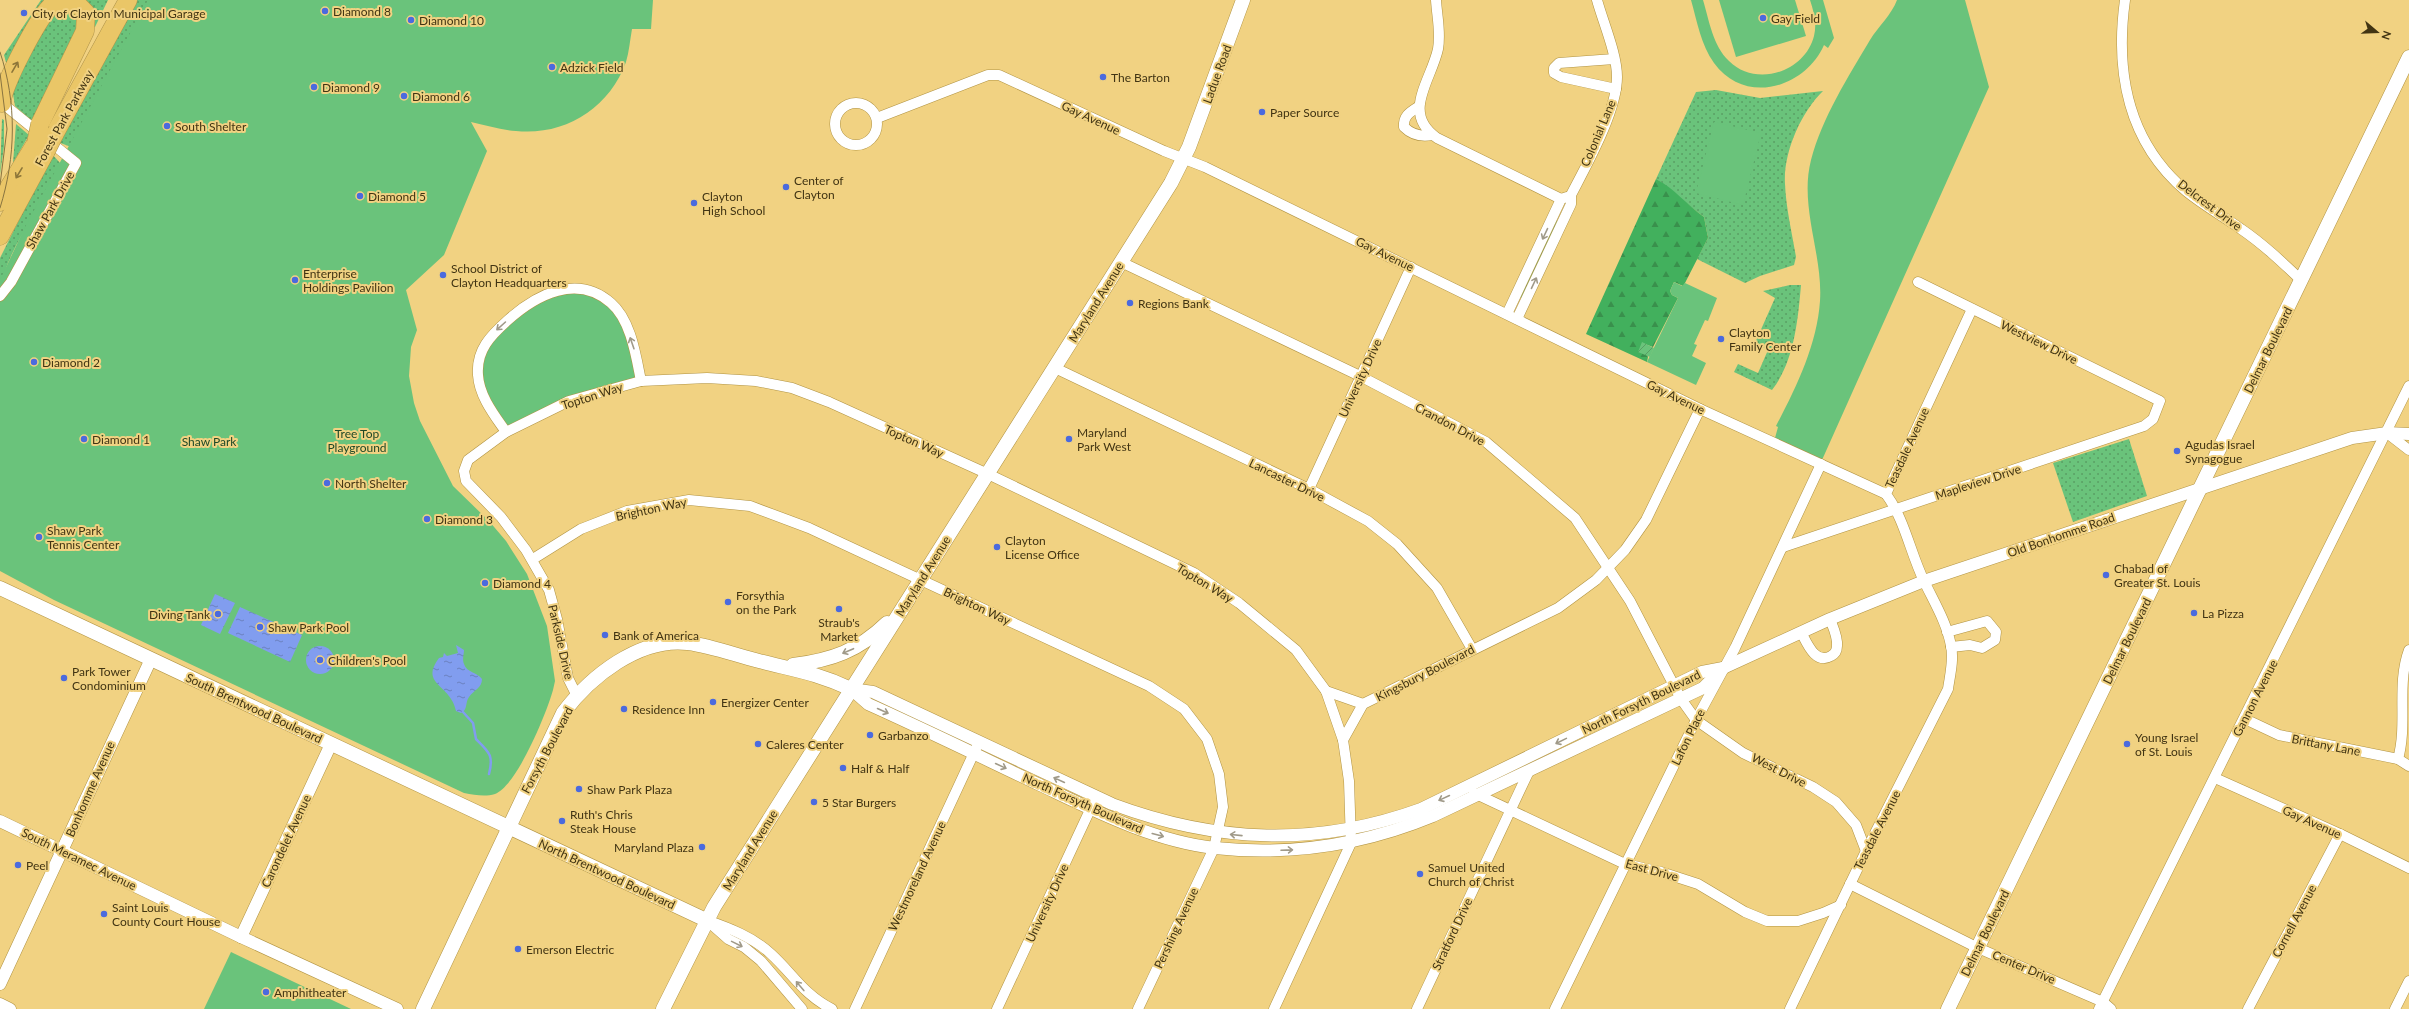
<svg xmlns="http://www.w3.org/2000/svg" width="2409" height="1009" font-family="Lato,sans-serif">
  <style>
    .grass { fill: url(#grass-dots) }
    .forest { fill: url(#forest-firs) }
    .park { fill: #6ac37b }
    .garden { fill: url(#garden-furrows) }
    .water { fill: url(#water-ripples) }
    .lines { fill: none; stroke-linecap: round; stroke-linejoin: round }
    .stream { stroke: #819def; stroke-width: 2.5 }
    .minor-casing { stroke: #b19342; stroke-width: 11 }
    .tertiary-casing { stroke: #b19342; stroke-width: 13 }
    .secondary-casing { stroke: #b19342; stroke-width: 15 }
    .motorway-casing { stroke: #af934a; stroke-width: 19 }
    .minor { stroke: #fff; stroke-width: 10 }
    .tertiary { stroke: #fff; stroke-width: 12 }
    .secondary { stroke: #fff; stroke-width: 14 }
    .motorway { stroke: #eac667; stroke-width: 18 }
    .tram { stroke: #887440; stroke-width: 1 }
    .motorway-bridge-casing { stroke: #af934a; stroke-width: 19; stroke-linecap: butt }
    .motorway-bridge { stroke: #eac667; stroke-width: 18 }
    .oneway { stroke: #8d7639 }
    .oneway2 { stroke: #a09a89 }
    .poi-dot { fill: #4b6ade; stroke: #f1d282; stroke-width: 1.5 }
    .labels { text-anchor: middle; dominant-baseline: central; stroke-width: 4; stroke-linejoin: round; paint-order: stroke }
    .poi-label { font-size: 12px; fill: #413413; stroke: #f1d282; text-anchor: start }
    .street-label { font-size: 12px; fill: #413413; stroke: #f1d282 }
    .park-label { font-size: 12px; fill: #1e4827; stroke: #f1d282 }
  </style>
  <defs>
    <pattern id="grass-dots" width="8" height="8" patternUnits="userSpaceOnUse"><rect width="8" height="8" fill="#6ac37b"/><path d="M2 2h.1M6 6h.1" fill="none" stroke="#599f64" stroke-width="1.8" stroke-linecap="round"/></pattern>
    <pattern id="forest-firs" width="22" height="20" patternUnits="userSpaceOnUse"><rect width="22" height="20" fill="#42b05d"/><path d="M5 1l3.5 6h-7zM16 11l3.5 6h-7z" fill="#39904c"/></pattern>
    <pattern id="garden-furrows" width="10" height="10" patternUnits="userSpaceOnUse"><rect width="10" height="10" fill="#6ac37b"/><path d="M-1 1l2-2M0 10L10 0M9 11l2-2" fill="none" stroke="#599f64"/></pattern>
    <pattern id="water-ripples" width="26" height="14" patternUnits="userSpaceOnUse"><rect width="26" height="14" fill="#819def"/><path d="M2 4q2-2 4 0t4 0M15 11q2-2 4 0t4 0" fill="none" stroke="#6b81c0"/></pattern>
  </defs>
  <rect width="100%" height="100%" fill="#f1d282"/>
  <g class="grass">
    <path d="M41,0H53L8,70L4,55Z"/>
    <path d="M78,0H108L95,27L91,26Z"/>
    <path d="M135,0H156L71,147L58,142Z"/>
    <path d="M68,7L84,21L35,124L15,106L11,82L52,13Z"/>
    <path d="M1716,90L1760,98L1823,91C1801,112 1783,153 1785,184C1786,208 1792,233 1796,257L1794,265L1760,276L1745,283L1697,259L1708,238L1704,217C1687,205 1673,190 1656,179L1696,92Z"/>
    <path d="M2,119L4,120V146L0,175Z"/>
    <path d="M16,124L29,135L13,163Z"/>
    <path d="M52,154L61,164C44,208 8,243 0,291V258Z"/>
    <path d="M1557,220L1559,222L1522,298H1519Z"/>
    <path d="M1790,285H1801C1798,320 1794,362 1772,390L1734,372L1738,364L1758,373L1768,350L1755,343L1775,298L1763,291Z"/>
    <path d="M2129,439L2147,496L2073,522L2053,463Z"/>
  </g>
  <path class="forest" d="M1656,179C1674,188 1687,205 1704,217L1708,238L1685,283L1683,286L1674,282L1670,291L1672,295L1678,298L1653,347L1642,343L1648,357L1647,362L1586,334Z"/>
  <g class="park">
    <path d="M148,0H653L651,29H632C630,40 629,52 626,62C609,109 564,136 516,131C501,130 485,125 471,122L487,151L444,255L406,290L417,330L411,347L409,376L414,403L420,421L453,486L489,521L506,541L527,574L547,626L555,681L553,690C547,712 517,786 495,794C485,797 475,795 464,793L54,600L0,571V280L26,225Z"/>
    <path d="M1691,0H1703C1709,20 1713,46 1729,61C1756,88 1805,72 1814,36C1817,24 1814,12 1810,0H1823L1834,38L1828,48L1824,45C1805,88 1745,106 1714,63C1701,45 1697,21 1691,0Z"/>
    <path d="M1719,0H1795L1806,36L1736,57Z"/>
    <path d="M1897,0H1965L1989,87L1822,460L1775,438L1778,427L1776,426C1796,388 1817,345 1820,301C1823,254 1799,207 1811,160C1822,118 1848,77 1870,40C1878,27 1892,14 1897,0Z"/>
    <path d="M1714,122L1761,133L1743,205L1696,193Z"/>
    <path d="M1674,282L1682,286L1685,283L1717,298L1708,321L1705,320L1694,344L1697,345L1692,356L1706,363L1696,385L1647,362L1678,298L1672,295L1670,291Z"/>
    <path d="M588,290L620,315L641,381L604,390L506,432L484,396L481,351L531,301Z"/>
    <path d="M231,952L351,1009H204Z"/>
  </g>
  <path class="garden" d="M1642,342L1654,348L1650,357L1638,352Z"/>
  <g class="water">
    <path d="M215,594L235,603L220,634L201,625Z"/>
    <path d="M240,607L302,635L290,662L228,633Z"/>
    <path d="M456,645L464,650C464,654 462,659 464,664C467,673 477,672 482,679C482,688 474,690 469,697C465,702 468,710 461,713L456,711C451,684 419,685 439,658L443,657L444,653L447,656L458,653Z"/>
    <circle cx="320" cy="660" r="14"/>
  </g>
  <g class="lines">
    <path class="stream" d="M463,712L473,723L476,739C489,752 494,755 489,774"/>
    <defs>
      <g id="minor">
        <path d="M1436,0C1437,17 1441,32 1438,49C1431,81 1401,113 1437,138L1561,199"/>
        <path d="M2125,0C2115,72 2128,142 2186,191C2203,205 2223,216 2241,229C2263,244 2282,262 2301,280"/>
        <path d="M1614,59L1559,63L1554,68V73L1561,77L1616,89"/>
        <circle cx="856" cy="124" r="21"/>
        <path d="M1418,107C1410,112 1403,116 1404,127C1412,135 1421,137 1432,135"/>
        <path d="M877,118L988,75H999L1164,151L1205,167L1700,409L1886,494"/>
        <path d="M1121,262L1360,376L1486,442L1575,518L1630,601L1681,699L1696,720L1743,753L1813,787L1836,802L1856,825L1866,851"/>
        <path d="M0,296L11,282L76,163L2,103L1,105"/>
        <path d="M1507,314L1561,199L1567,197"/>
        <path d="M1517,319L1571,204V195C1587,164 1617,111 1617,77C1617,54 1603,22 1597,0"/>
        <path d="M1055,368L1309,489L1368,521L1397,544L1437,588L1472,649"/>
        <path d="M506,432C495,416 479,396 478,375C476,350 491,335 508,320C536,295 577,273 611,303C631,320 636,356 641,381"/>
        <path d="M2387,433L2409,450"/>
        <path d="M1309,489L1411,267"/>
        <path d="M1783,547L2144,426L2153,419L2160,401L1918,282"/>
        <path d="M533,559L581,529L627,511L689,500L750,506L809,528L1149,686L1184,709L1207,739L1219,774L1223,807L1214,848L1138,1009"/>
        <path d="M1801,632C1807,643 1815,665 1831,656C1835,654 1837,650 1837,646C1838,637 1833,627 1830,619"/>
        <path d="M1947,632L1987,621L1996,632L1995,640L1982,648L1970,645L1951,647"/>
        <path d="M1326,691L1343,740"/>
        <path d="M577,696L568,678L557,619L549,590L526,550L501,517L466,481L464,471L468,460L506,432L569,401L641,381L707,378L756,381L792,388L829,402L988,474L1194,573L1239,603L1296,650L1326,691L1363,704"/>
        <path d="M2245,719L2279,735L2398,759L2409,766"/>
        <path d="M2398,759C2408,723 2396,685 2409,650"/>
        <path d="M2215,778L2340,834L2409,868"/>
        <path d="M1474,793L1625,864L1661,872L1698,884L1745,912L1767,921H1798L1823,913L1841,905"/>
        <path d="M1850,884L1978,948L2103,1002L2111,1009"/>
        <path d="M706,920C729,928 753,937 771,954C793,974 804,995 832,1009"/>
        <path d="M711,924L728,939L744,947L761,961L802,1009"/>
        <path d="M855,1009L979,742"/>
        <path d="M997,1009L1096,797"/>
        <path d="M1274,1009L1351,843L1349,781L1343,740L1363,704L1558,608L1596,580L1625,550L1646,520L1700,409"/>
        <path d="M1417,1009L1529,771"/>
        <path d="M1555,1009L1696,720L1735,648L1821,464"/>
        <path d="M1790,1009L1866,851L1948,689C1950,675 1954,660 1951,646C1947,623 1934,602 1924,581C1910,552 1905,520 1886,494L1972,309"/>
        <path d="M2099,1009L2409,386"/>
        <path d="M2248,1009L2340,834"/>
        <path d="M2395,1009L2409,981"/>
      </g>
      <g id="tertiary">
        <path d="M851,689L873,692L1112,804C1217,843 1316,847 1421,809L1702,672L1723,668L1830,619L1924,581L2352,438L2387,433L2409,434"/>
        <path d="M851,689L868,704C926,730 983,758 1040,785C1095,811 1153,841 1215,848C1291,856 1363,845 1433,816L1703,688L1723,668"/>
        <path d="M0,821L241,937L397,1009"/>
        <path d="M241,937L331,744"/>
        <path d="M0,984L151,659"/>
        <path d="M0,1004L10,1009"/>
      </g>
      <g id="secondary">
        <path d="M0,588L706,920"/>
        <path d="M793,665C832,660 858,651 887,623"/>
        <path d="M423,1009L563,713C590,677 639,637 688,643C712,646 735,655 759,661C794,670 817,673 851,689"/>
        <path d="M663,1009L714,907L1171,183L1189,147L1243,0"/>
        <path d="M1948,1009L2409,57"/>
      </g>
      <g id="motorway">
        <path d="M2,103C1,87 38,19 50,7C53,4 57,3 61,1L78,5L86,13L85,31L40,124"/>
        <path d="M54,135L128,0"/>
        <path d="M0,202L36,143"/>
        <path d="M0,236L46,151"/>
      </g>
    </defs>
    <use href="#minor" class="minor-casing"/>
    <use href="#tertiary" class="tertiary-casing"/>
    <use href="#secondary" class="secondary-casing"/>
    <use href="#motorway" class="motorway-casing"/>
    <use href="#minor" class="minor"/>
    <use href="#tertiary" class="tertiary"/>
    <use href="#secondary" class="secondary"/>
    <use href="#motorway" class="motorway"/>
    <g class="tram">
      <path d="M0,52C17,103 16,157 0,208"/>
      <path d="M0,73L7,129L0,185"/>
    </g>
    <defs>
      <g id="motorway-bridge">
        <path d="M36,143L40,124"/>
        <path d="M46,151L54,135"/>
      </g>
    </defs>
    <use href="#motorway-bridge" class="motorway-bridge-casing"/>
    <use href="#motorway-bridge" class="motorway-bridge"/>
  </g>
  <defs><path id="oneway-shaft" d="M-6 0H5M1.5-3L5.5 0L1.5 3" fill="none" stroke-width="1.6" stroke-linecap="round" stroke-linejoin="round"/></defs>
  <g class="oneway">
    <use href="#oneway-shaft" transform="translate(15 67) rotate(-60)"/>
    <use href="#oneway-shaft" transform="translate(19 173) rotate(121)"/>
  </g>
  <g class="oneway2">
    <use href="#oneway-shaft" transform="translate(1545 234) rotate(115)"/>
    <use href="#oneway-shaft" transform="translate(1534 283) rotate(-65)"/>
    <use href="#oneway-shaft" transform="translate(501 326) rotate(138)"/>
    <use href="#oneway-shaft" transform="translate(632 343) rotate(-109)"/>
    <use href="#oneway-shaft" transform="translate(848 651) rotate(157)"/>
    <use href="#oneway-shaft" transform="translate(883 711) rotate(24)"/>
    <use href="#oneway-shaft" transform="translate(1561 741) rotate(154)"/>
    <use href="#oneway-shaft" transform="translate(1001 766) rotate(25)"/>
    <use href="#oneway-shaft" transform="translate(1059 780) rotate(-155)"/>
    <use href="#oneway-shaft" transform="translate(1444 798) rotate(155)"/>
    <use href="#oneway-shaft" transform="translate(1158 835) rotate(15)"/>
    <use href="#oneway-shaft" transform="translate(1236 835) rotate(-174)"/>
    <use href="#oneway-shaft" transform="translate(1287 850) rotate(-2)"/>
    <use href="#oneway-shaft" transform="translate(737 944) rotate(26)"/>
    <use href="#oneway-shaft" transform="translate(800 986) rotate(-130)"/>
  </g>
  <g class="poi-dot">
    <circle cx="325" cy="11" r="4"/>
    <circle cx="24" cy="13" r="4"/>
    <circle cx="1763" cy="18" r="4"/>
    <circle cx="411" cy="20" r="4"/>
    <circle cx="552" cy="67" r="4"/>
    <circle cx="1103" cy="77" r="4"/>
    <circle cx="314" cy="87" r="4"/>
    <circle cx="404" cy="96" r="4"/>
    <circle cx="1262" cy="112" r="4"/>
    <circle cx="167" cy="126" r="4"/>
    <circle cx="786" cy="187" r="4"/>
    <circle cx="360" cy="196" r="4"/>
    <circle cx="694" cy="203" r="4"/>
    <circle cx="443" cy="275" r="4"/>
    <circle cx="295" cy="280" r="4"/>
    <circle cx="1130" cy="303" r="4"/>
    <circle cx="1721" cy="339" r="4"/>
    <circle cx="34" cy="362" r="4"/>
    <circle cx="84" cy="439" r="4"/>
    <circle cx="1069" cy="439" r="4"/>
    <circle cx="2177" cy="451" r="4"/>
    <circle cx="327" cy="483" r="4"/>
    <circle cx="427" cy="519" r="4"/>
    <circle cx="39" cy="537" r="4"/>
    <circle cx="997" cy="547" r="4"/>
    <circle cx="2106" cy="575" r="4"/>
    <circle cx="485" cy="583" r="4"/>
    <circle cx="728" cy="602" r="4"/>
    <circle cx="839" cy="609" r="4"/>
    <circle cx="2194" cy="613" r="4"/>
    <circle cx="218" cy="614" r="4"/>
    <circle cx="260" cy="627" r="4"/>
    <circle cx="605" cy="635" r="4"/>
    <circle cx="320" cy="660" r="4"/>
    <circle cx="64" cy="678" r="4"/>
    <circle cx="713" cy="702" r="4"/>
    <circle cx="624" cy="709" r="4"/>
    <circle cx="870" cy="735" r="4"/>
    <circle cx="758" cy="744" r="4"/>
    <circle cx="2127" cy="744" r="4"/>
    <circle cx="843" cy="768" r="4"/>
    <circle cx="579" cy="789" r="4"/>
    <circle cx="814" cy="802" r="4"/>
    <circle cx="562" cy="821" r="4"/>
    <circle cx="702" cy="847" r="4"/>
    <circle cx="18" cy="865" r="4"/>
    <circle cx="1420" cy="874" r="4"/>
    <circle cx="104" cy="914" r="4"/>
    <circle cx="518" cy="949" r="4"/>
    <circle cx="266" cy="992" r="4"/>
  </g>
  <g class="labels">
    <g class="poi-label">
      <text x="333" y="11">Diamond 8</text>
      <text x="32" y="13">City of Clayton Municipal Garage</text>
      <text x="1771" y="18">Gay Field</text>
      <text x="419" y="20">Diamond 10</text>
      <text x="560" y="67">Adzick Field</text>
      <text x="1111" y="77">The Barton</text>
      <text x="322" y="87">Diamond 9</text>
      <text x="412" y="96">Diamond 6</text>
      <text x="1270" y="112">Paper Source</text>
      <text x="175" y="126">South Shelter</text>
      <text x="794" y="180">Center of<tspan x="794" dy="14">Clayton</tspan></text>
      <text x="368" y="196">Diamond 5</text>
      <text x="702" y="196">Clayton<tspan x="702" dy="14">High School</tspan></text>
      <text x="451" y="268">School District of<tspan x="451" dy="14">Clayton Headquarters</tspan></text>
      <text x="303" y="273">Enterprise<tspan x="303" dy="14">Holdings Pavilion</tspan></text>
      <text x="1138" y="303">Regions Bank</text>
      <text x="1729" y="332">Clayton<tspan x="1729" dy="14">Family Center</tspan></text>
      <text x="42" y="362">Diamond 2</text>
      <text x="1077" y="432">Maryland<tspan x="1077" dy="14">Park West</tspan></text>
      <text x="92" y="439">Diamond 1</text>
      <text x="2185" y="444">Agudas Israel<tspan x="2185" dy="14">Synagogue</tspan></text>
      <text x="335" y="483">North Shelter</text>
      <text x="435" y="519">Diamond 3</text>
      <text x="47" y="530">Shaw Park<tspan x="47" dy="14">Tennis Center</tspan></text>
      <text x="1005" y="540">Clayton<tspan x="1005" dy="14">License Office</tspan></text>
      <text x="2114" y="568">Chabad of<tspan x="2114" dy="14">Greater St. Louis</tspan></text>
      <text x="493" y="583">Diamond 4</text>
      <text x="736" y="595">Forsythia<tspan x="736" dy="14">on the Park</tspan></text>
      <text x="2202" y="613">La Pizza</text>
      <text x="210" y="614" text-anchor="end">Diving Tank</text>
      <text x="839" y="622" text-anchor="middle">Straub's<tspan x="839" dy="14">Market</tspan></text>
      <text x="268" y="627">Shaw Park Pool</text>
      <text x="613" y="635">Bank of America</text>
      <text x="328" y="660">Children's Pool</text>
      <text x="72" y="671">Park Tower<tspan x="72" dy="14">Condominium</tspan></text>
      <text x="721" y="702">Energizer Center</text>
      <text x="632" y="709">Residence Inn</text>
      <text x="878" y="735">Garbanzo</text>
      <text x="2135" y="737">Young Israel<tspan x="2135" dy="14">of St. Louis</tspan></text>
      <text x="766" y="744">Caleres Center</text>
      <text x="851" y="768">Half &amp; Half</text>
      <text x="587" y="789">Shaw Park Plaza</text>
      <text x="822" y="802">5 Star Burgers</text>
      <text x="570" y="814">Ruth's Chris<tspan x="570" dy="14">Steak House</tspan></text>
      <text x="694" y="847" text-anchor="end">Maryland Plaza</text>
      <text x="26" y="865">Peel</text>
      <text x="1428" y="867">Samuel United<tspan x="1428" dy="14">Church of Christ</tspan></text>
      <text x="112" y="907">Saint Louis<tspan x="112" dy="14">County Court House</tspan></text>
      <text x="526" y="949">Emerson Electric</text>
      <text x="274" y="992">Amphitheater</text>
    </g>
    <g class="street-label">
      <text transform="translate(1217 74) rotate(-70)">Ladue Road</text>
      <text transform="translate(64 118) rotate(-61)">Forest Park Parkway</text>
      <text transform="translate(1091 118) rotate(25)">Gay Avenue</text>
      <text transform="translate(1598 133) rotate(-67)">Colonial Lane</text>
      <text transform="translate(2210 205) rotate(37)">Delcrest Drive</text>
      <text transform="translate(50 210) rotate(-61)">Shaw Park Drive</text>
      <text transform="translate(1385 254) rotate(26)">Gay Avenue</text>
      <text transform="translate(1096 302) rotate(-58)">Maryland Avenue</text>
      <text transform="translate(2039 342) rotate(26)">Westview Drive</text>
      <text transform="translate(2268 350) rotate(-64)">Delmar Boulevard</text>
      <text transform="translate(1360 378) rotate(-65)">University Drive</text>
      <text transform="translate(592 396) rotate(-18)">Topton Way</text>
      <text transform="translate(1676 397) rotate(26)">Gay Avenue</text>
      <text transform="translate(1450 424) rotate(28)">Crandon Drive</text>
      <text transform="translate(914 441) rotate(24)">Topton Way</text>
      <text transform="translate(1907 448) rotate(-65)">Teasdale Avenue</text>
      <text transform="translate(1287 480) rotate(26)">Lancaster Drive</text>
      <text transform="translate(1978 482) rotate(-18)">Mapleview Drive</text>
      <text transform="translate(651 509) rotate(-12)">Brighton Way</text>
      <text transform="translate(2061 535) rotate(-19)">Old Bonhomme Road</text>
      <text transform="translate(923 576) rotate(-58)">Maryland Avenue</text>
      <text transform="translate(1205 583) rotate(31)">Topton Way</text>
      <text transform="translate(977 606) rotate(25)">Brighton Way</text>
      <text transform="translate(2127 641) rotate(-64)">Delmar Boulevard</text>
      <text transform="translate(561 642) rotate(77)">Parkside Drive</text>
      <text transform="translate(1425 673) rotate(-27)">Kingsbury Boulevard</text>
      <text transform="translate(2255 698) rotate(-63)">Gannon Avenue</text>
      <text transform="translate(1641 702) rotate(-26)">North Forsyth Boulevard</text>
      <text transform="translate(254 708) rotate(25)">South Brentwood Boulevard</text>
      <text transform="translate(1688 737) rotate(-64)">Lafon Place</text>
      <text transform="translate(2326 745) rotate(11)">Brittany Lane</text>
      <text transform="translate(547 750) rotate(-62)">Forsyth Boulevard</text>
      <text transform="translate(1779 770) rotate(27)">West Drive</text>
      <text transform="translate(90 789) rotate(-66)">Bonhomme Avenue</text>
      <text transform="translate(1083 803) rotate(24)">North Forsyth Boulevard</text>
      <text transform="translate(2312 822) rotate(24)">Gay Avenue</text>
      <text transform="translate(1877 830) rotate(-63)">Teasdale Avenue</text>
      <text transform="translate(286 841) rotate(-65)">Carondelet Avenue</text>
      <text transform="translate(750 850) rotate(-58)">Maryland Avenue</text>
      <text transform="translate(79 859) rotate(26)">South Meramec Avenue</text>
      <text transform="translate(1652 870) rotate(15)">East Drive</text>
      <text transform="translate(607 874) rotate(25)">North Brentwood Boulevard</text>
      <text transform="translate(917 876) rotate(-65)">Westmoreland Avenue</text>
      <text transform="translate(1047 903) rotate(-65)">University Drive</text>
      <text transform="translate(2294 921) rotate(-62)">Cornell Avenue</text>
      <text transform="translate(1176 928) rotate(-65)">Pershing Avenue</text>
      <text transform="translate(1985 933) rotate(-64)">Delmar Boulevard</text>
      <text transform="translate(1452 934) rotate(-65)">Stratford Drive</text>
      <text transform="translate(2024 967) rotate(23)">Center Drive</text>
    </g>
    <g class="park-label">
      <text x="357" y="433">Tree Top<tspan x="357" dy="14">Playground</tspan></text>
      <text x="209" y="441">Shaw Park</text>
    </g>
  </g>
  <g transform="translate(2377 32) rotate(109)" stroke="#f1d282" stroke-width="3" paint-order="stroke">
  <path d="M0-3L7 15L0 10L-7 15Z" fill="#413413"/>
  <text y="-6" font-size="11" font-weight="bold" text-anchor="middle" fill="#413413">N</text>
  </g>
</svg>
